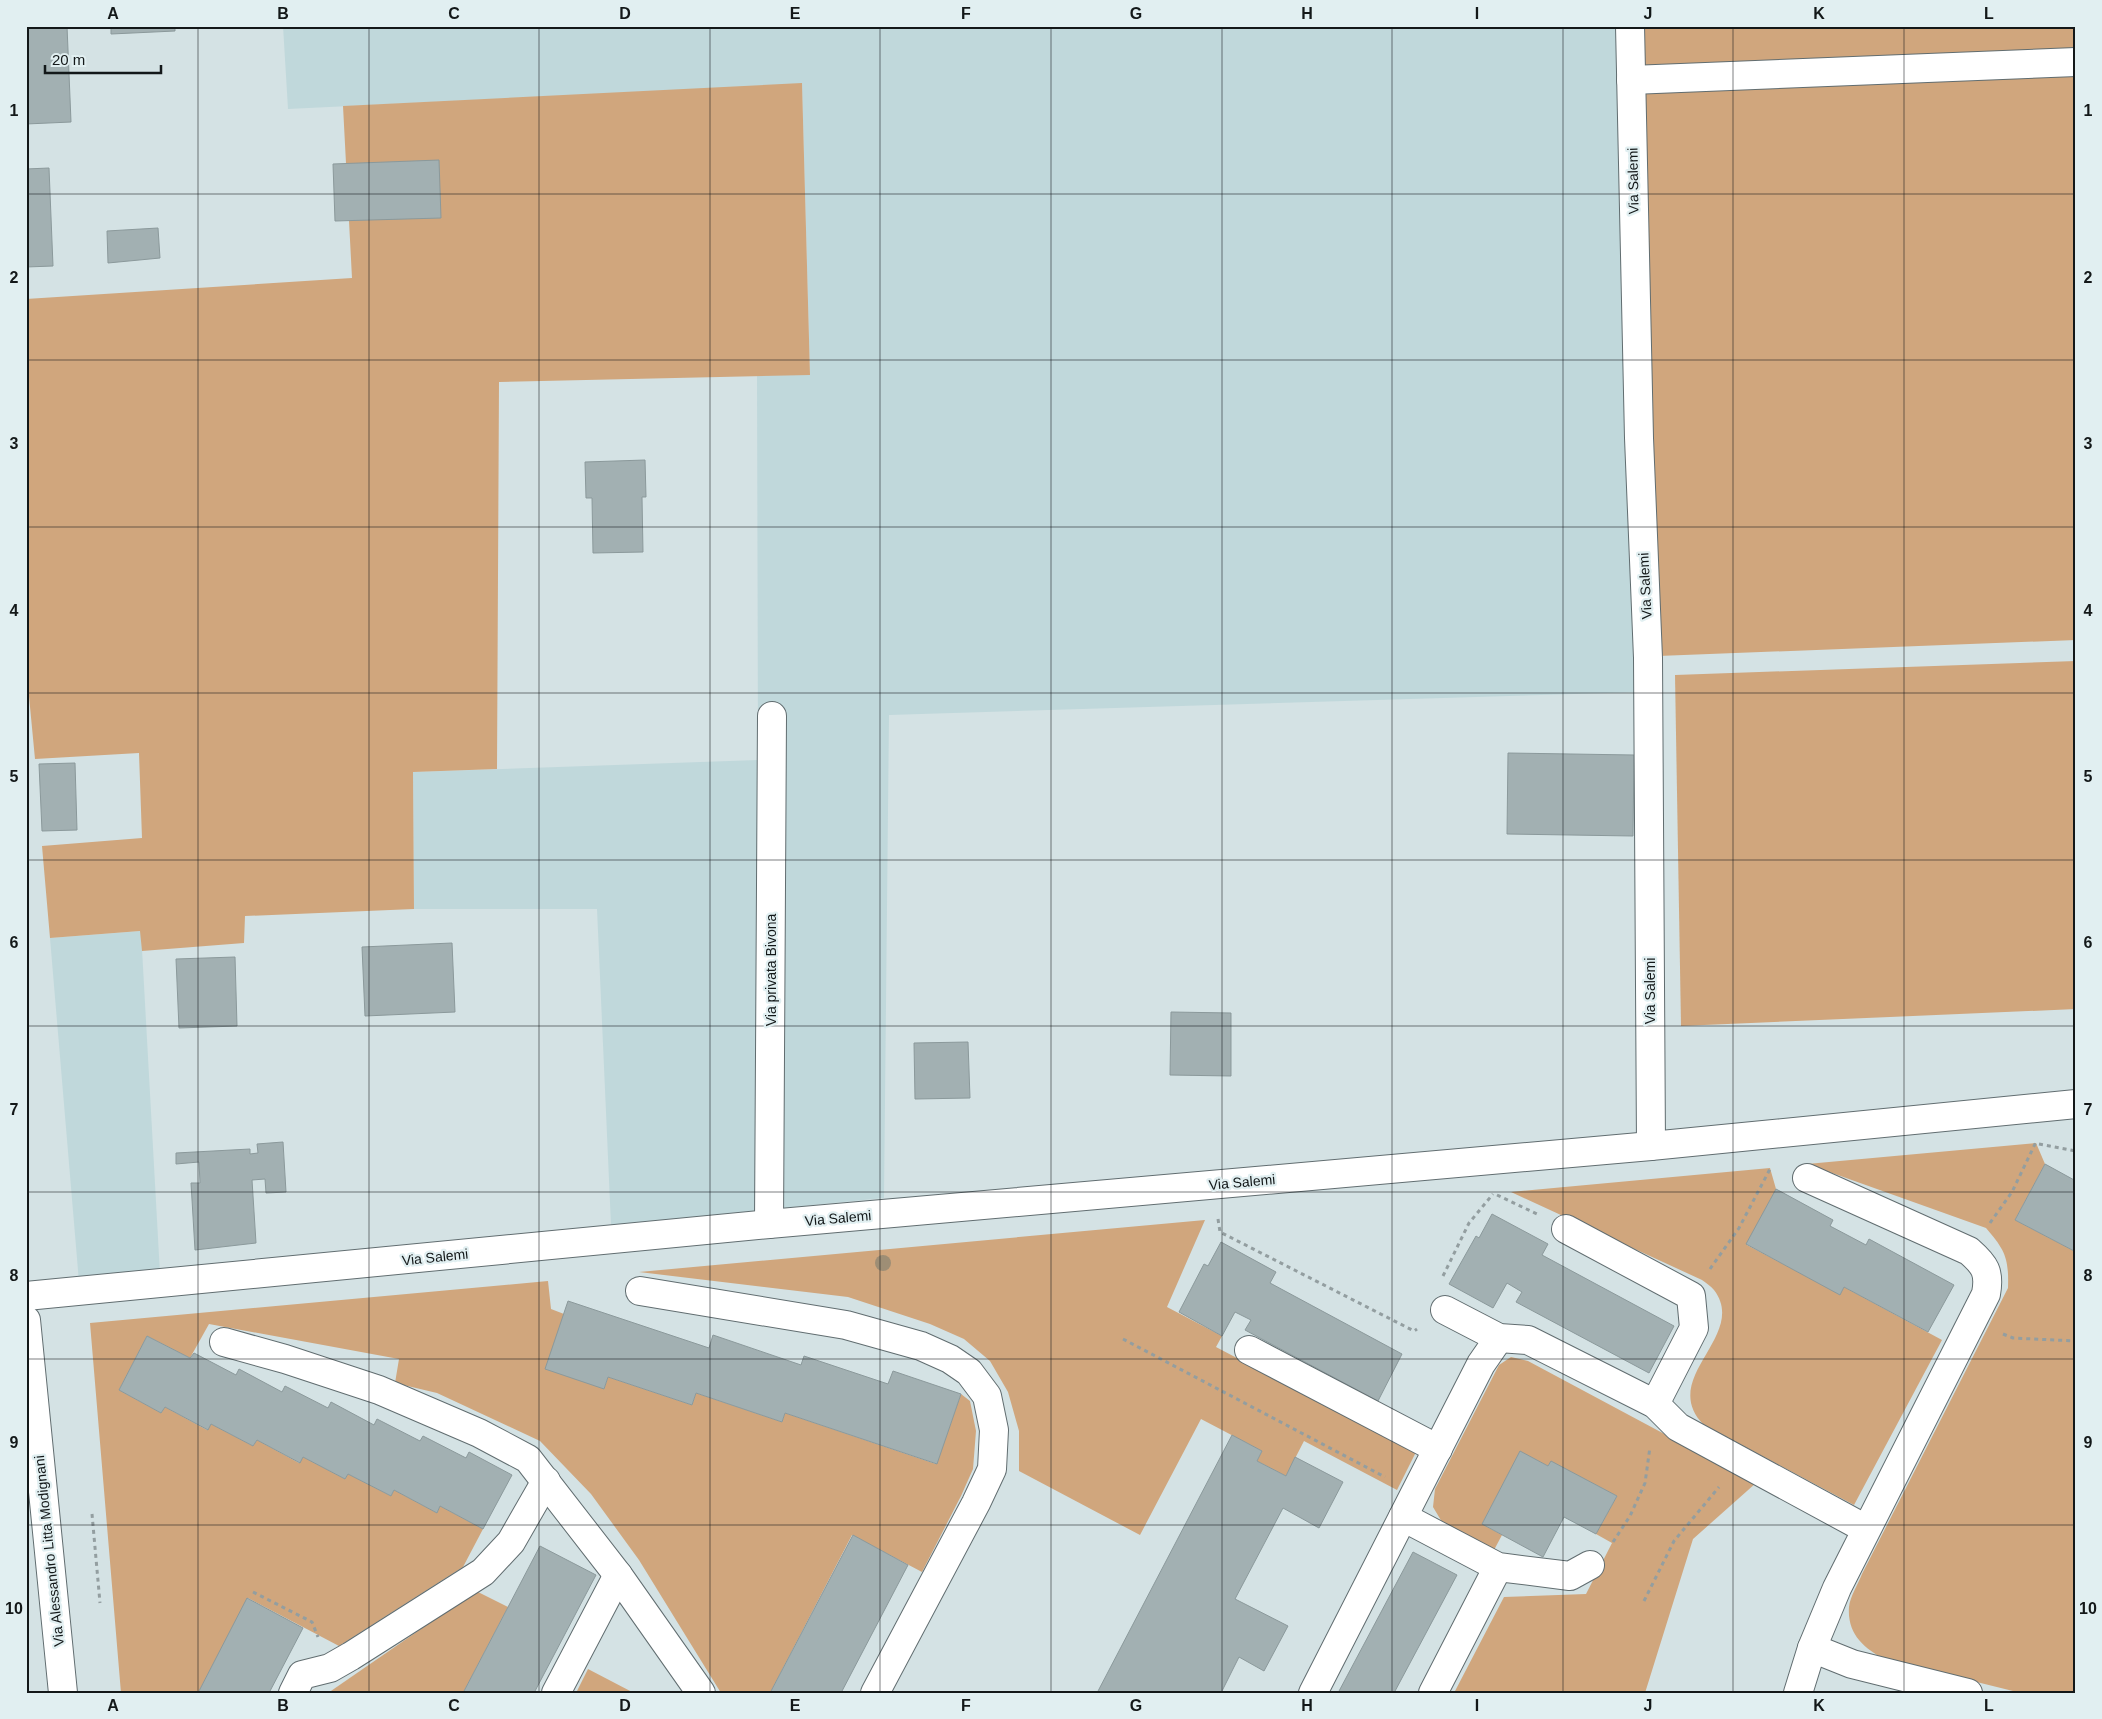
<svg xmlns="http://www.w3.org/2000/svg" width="2102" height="1719" font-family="Helvetica,sans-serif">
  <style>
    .built { fill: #c0d8db }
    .green { fill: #d0a67d }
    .building { fill: #a2b0b2; stroke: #8b999b }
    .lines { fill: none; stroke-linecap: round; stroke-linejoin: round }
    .minor-casing { stroke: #616d70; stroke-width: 30 }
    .path { stroke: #939ea0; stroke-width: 3; stroke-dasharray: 4 4; stroke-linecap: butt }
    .minor { stroke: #fff; stroke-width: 28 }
    .tree { fill: #9e8e75 }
    .grid { fill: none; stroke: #131819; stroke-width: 1; stroke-opacity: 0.55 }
    .labels { text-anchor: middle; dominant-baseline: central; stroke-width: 4.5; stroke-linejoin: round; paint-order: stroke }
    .street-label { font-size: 14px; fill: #131819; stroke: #e1eff1 }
    .neatline { fill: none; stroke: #131819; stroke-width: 2 }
    .grid-label { font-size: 16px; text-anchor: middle; font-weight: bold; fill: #131819 }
  </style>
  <rect width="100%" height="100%" fill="#d4e2e4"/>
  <g class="built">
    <path d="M283,26H1615L1641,692L889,715L884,1198L611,1225L597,909H414L413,772L758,760L757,375H810L802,84L288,109Z"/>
    <path d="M141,931L160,1274L79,1282L50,938Z"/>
  </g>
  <g class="green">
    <path d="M1629,26H2076V640L1658,656Z"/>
    <path d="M802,83L810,375L499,382L497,769L413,772L414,909L245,916L244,943L142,951L140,931L50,938L42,846L142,838L139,753L35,759L26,665V299L352,278L343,106Z"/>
    <path d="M2076,661V1009L1681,1026L1675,675Z"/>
    <path d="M2036,1143L2045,1164L2015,1220L2076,1252V1693H2021L1884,1659C1864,1648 1847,1634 1849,1607C1850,1597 1858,1584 1862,1574L2008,1288C2009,1258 2005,1250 1986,1228L1807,1164Z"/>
    <path d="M1770,1168L1776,1189L1747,1245L1840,1294L1844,1287L1942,1340L1854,1505L1704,1425C1657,1378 1749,1336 1714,1290C1711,1286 1706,1283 1702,1280L1511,1192Z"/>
    <path d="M1205,1220L1167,1307L1222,1336L1216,1347L1416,1452L1397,1490L1304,1441L1286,1476L1257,1461L1262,1451L1201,1419L1140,1535L1019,1471V1431L1008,1392L990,1361L964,1339L930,1324L848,1297L639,1272Z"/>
    <path d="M548,1281L551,1309L564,1314L604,1389L608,1377L692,1405L696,1393L782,1422L785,1413L936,1464L961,1394L970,1401L976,1431L973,1469L961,1496L922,1572L852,1535L770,1693H721L639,1560L591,1494L540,1441L437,1393L395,1383L399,1359L209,1324L190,1358L147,1336L119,1390L161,1413L165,1407L207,1430L211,1424L253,1446L257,1440L299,1463L303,1457L345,1479L348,1474L391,1496L394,1490L437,1513L440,1506L483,1529L463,1567L339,1646L248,1598L198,1693H121L90,1323Z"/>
    <path d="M1511,1357L1528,1361L1756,1483L1693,1539L1645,1693H1454L1504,1597L1586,1594L1612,1543L1596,1534L1617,1496L1551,1462L1548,1466L1520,1452L1482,1524L1502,1535L1494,1550L1442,1522L1433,1507L1435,1489L1499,1365Z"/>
    <path d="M476,1591L508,1607L463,1693H328Z"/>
    <path d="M588,1669L634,1693H576Z"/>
  </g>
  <g class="building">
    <path d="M26,26H67L71,122L26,124Z"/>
    <path d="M111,26H175V31L111,34Z"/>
    <path d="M439,160L441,218L335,221L333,164Z"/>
    <path d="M49,168L53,266L26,267V169Z"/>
    <path d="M158,228L160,258L108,263L107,231Z"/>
    <path d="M645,460L646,497H642L643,552L593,553L592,498H586L585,462Z"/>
    <path d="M1508,753L1634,755L1633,836L1507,834Z"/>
    <path d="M75,763L77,830L42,831L39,764Z"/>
    <path d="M452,943L455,1012L365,1016L362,947Z"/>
    <path d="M235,957L237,1026L179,1028L176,959Z"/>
    <path d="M1171,1012L1231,1013V1076L1170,1075Z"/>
    <path d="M968,1042L970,1098L915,1099L914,1043Z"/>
    <path d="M283,1142L286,1192L266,1193L265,1179L252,1180L256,1243L195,1250L191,1183H200L199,1162L176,1164V1153L250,1149V1154L258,1153L257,1144Z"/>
    <path d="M2045,1164L2076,1181V1252L2015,1220Z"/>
    <path d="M1776,1189L1833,1220L1830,1226L1866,1245L1869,1239L1954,1285L1928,1332L1844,1287L1840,1295L1746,1244Z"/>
    <path d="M1492,1214L1548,1244L1542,1255L1674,1326L1649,1373L1516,1302L1522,1292L1507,1283L1493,1308L1449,1284L1476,1236L1479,1238Z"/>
    <path d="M1221,1242L1276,1272L1270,1283L1402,1354L1378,1401L1245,1330L1251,1320L1235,1312L1222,1336L1179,1312L1204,1264L1208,1266Z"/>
    <path d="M568,1301L709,1348L713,1335L801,1365L804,1356L888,1384L893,1371L961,1394L937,1464L785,1413L782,1422L696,1393L692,1405L608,1377L604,1389L545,1369Z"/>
    <path d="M147,1336L190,1358L194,1353L236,1375L239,1369L282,1392L285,1386L328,1408L331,1402L374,1425L377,1419L420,1441L423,1436L466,1458L469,1452L512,1475L483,1529L440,1506L437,1513L394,1490L391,1496L348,1474L345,1479L303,1457L300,1463L257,1440L253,1446L211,1424L208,1430L165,1407L161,1413L119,1390Z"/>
    <path d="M1232,1435L1262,1451L1257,1461L1286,1476L1295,1457L1343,1482L1319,1528L1283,1508L1235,1599L1288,1626L1264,1671L1239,1657L1221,1693H1097Z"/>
    <path d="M1520,1451L1548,1466L1551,1461L1617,1496L1596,1534L1564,1517L1543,1557L1482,1524Z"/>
    <path d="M853,1535L908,1565L885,1609L841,1693H770Z"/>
    <path d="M540,1546L596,1575L534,1693H463Z"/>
    <path d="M1413,1552L1457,1575L1394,1693H1338Z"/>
    <path d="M247,1598L303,1628L269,1693H198Z"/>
  </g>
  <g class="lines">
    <defs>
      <g id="minor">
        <path d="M1630,26L1639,438L1648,658L1651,1146"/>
        <path d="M1631,80L2076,62"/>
        <path d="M769,1224L772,716"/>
        <path d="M1566,1229L1691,1296L1694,1328L1655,1404"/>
        <path d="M640,1291L846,1325L921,1346L950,1359L969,1372L987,1396L994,1430L992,1469L976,1503L875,1693"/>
        <path d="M26,1296L769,1224L1651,1146L2076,1104"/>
        <path d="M1445,1310L1499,1338L1528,1340L1655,1404L1678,1427L1866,1529"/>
        <path d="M26,1320L63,1693"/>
        <path d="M224,1342L285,1359L379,1390L479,1433L528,1459L618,1575L701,1693"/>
        <path d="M1249,1350L1438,1449"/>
        <path d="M1403,1517L1498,1567L1570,1576L1590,1565"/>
        <path d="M1812,1648L1852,1664L1968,1693"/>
        <path d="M293,1693L302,1675L330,1668L351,1656L483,1572L511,1542L546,1481"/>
        <path d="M556,1693L618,1575"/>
        <path d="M1313,1693L1481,1364L1499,1338"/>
        <path d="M1433,1693L1498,1567"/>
        <path d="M1798,1693L1812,1648L1837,1588L1986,1294C1990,1272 1985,1265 1969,1251L1807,1178"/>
      </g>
    </defs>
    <use href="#minor" class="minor-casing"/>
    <g class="path">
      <path d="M2039,1144L2076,1151"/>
      <path d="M1497,1195L1537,1214"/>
      <path d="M1218,1219L1220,1232L1414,1331L1417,1329"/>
      <path d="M1990,1223L2012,1192L2036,1142"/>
      <path d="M1710,1269L1739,1228L1770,1169"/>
      <path d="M1443,1276L1469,1223L1493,1194"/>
      <path d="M2003,1334L2013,1338L2076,1341"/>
      <path d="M1123,1339L1385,1477"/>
      <path d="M92,1514L100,1603"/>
      <path d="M1613,1542L1630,1516L1645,1483L1650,1447"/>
      <path d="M253,1592L312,1622L318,1637"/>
      <path d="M1644,1601L1674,1541L1719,1487"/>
    </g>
    <use href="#minor" class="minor"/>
  </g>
  <circle class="tree" cx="883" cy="1263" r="8"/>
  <path class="grid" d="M198,26V1693M369,26V1693M539,26V1693M710,26V1693M880,26V1693M1051,26V1693M1222,26V1693M1392,26V1693M1563,26V1693M1733,26V1693M1904,26V1693M26,194H2076M26,360H2076M26,527H2076M26,693H2076M26,860H2076M26,1026H2076M26,1192H2076M26,1359H2076M26,1525H2076"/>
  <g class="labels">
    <g class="street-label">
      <text transform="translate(1633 181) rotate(-91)">Via Salemi</text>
      <text transform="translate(1645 586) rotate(-93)">Via Salemi</text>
      <text transform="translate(771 970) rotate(-90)">Via privata Bivona</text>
      <text transform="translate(1650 991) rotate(-90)">Via Salemi</text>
      <text transform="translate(1242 1182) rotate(-5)">Via Salemi</text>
      <text transform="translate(838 1218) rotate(-5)">Via Salemi</text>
      <text transform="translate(435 1257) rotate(-6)">Via Salemi</text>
      <text transform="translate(49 1551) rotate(-96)">Via Alessandro Litta Modignani</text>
    </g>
  </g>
  <rect width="2102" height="1719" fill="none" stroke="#e1eff1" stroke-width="55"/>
  <path d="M45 65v8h116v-8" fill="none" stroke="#131819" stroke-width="2.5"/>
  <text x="52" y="65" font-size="15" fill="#131819" stroke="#e1eff1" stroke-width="4" paint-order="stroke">20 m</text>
  <rect x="28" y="28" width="2046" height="1664" class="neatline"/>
  <g class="grid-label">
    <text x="113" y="19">A</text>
    <text x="283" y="19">B</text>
    <text x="454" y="19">C</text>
    <text x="625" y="19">D</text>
    <text x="795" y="19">E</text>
    <text x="966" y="19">F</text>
    <text x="1136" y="19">G</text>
    <text x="1307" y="19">H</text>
    <text x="1477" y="19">I</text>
    <text x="1648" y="19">J</text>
    <text x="1819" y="19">K</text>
    <text x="1989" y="19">L</text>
    <text x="14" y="116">1</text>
    <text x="2088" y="116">1</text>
    <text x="14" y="283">2</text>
    <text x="2088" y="283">2</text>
    <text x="14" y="449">3</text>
    <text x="2088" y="449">3</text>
    <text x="14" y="616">4</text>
    <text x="2088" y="616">4</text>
    <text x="14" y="782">5</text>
    <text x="2088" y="782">5</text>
    <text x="14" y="948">6</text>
    <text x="2088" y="948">6</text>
    <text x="14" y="1115">7</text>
    <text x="2088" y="1115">7</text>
    <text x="14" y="1281">8</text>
    <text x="2088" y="1281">8</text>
    <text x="14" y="1448">9</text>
    <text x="2088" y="1448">9</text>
    <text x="14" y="1614">10</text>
    <text x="2088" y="1614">10</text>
    <text x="113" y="1711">A</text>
    <text x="283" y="1711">B</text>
    <text x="454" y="1711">C</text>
    <text x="625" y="1711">D</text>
    <text x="795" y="1711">E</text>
    <text x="966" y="1711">F</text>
    <text x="1136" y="1711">G</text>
    <text x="1307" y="1711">H</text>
    <text x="1477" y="1711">I</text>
    <text x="1648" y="1711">J</text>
    <text x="1819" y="1711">K</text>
    <text x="1989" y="1711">L</text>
  </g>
</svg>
